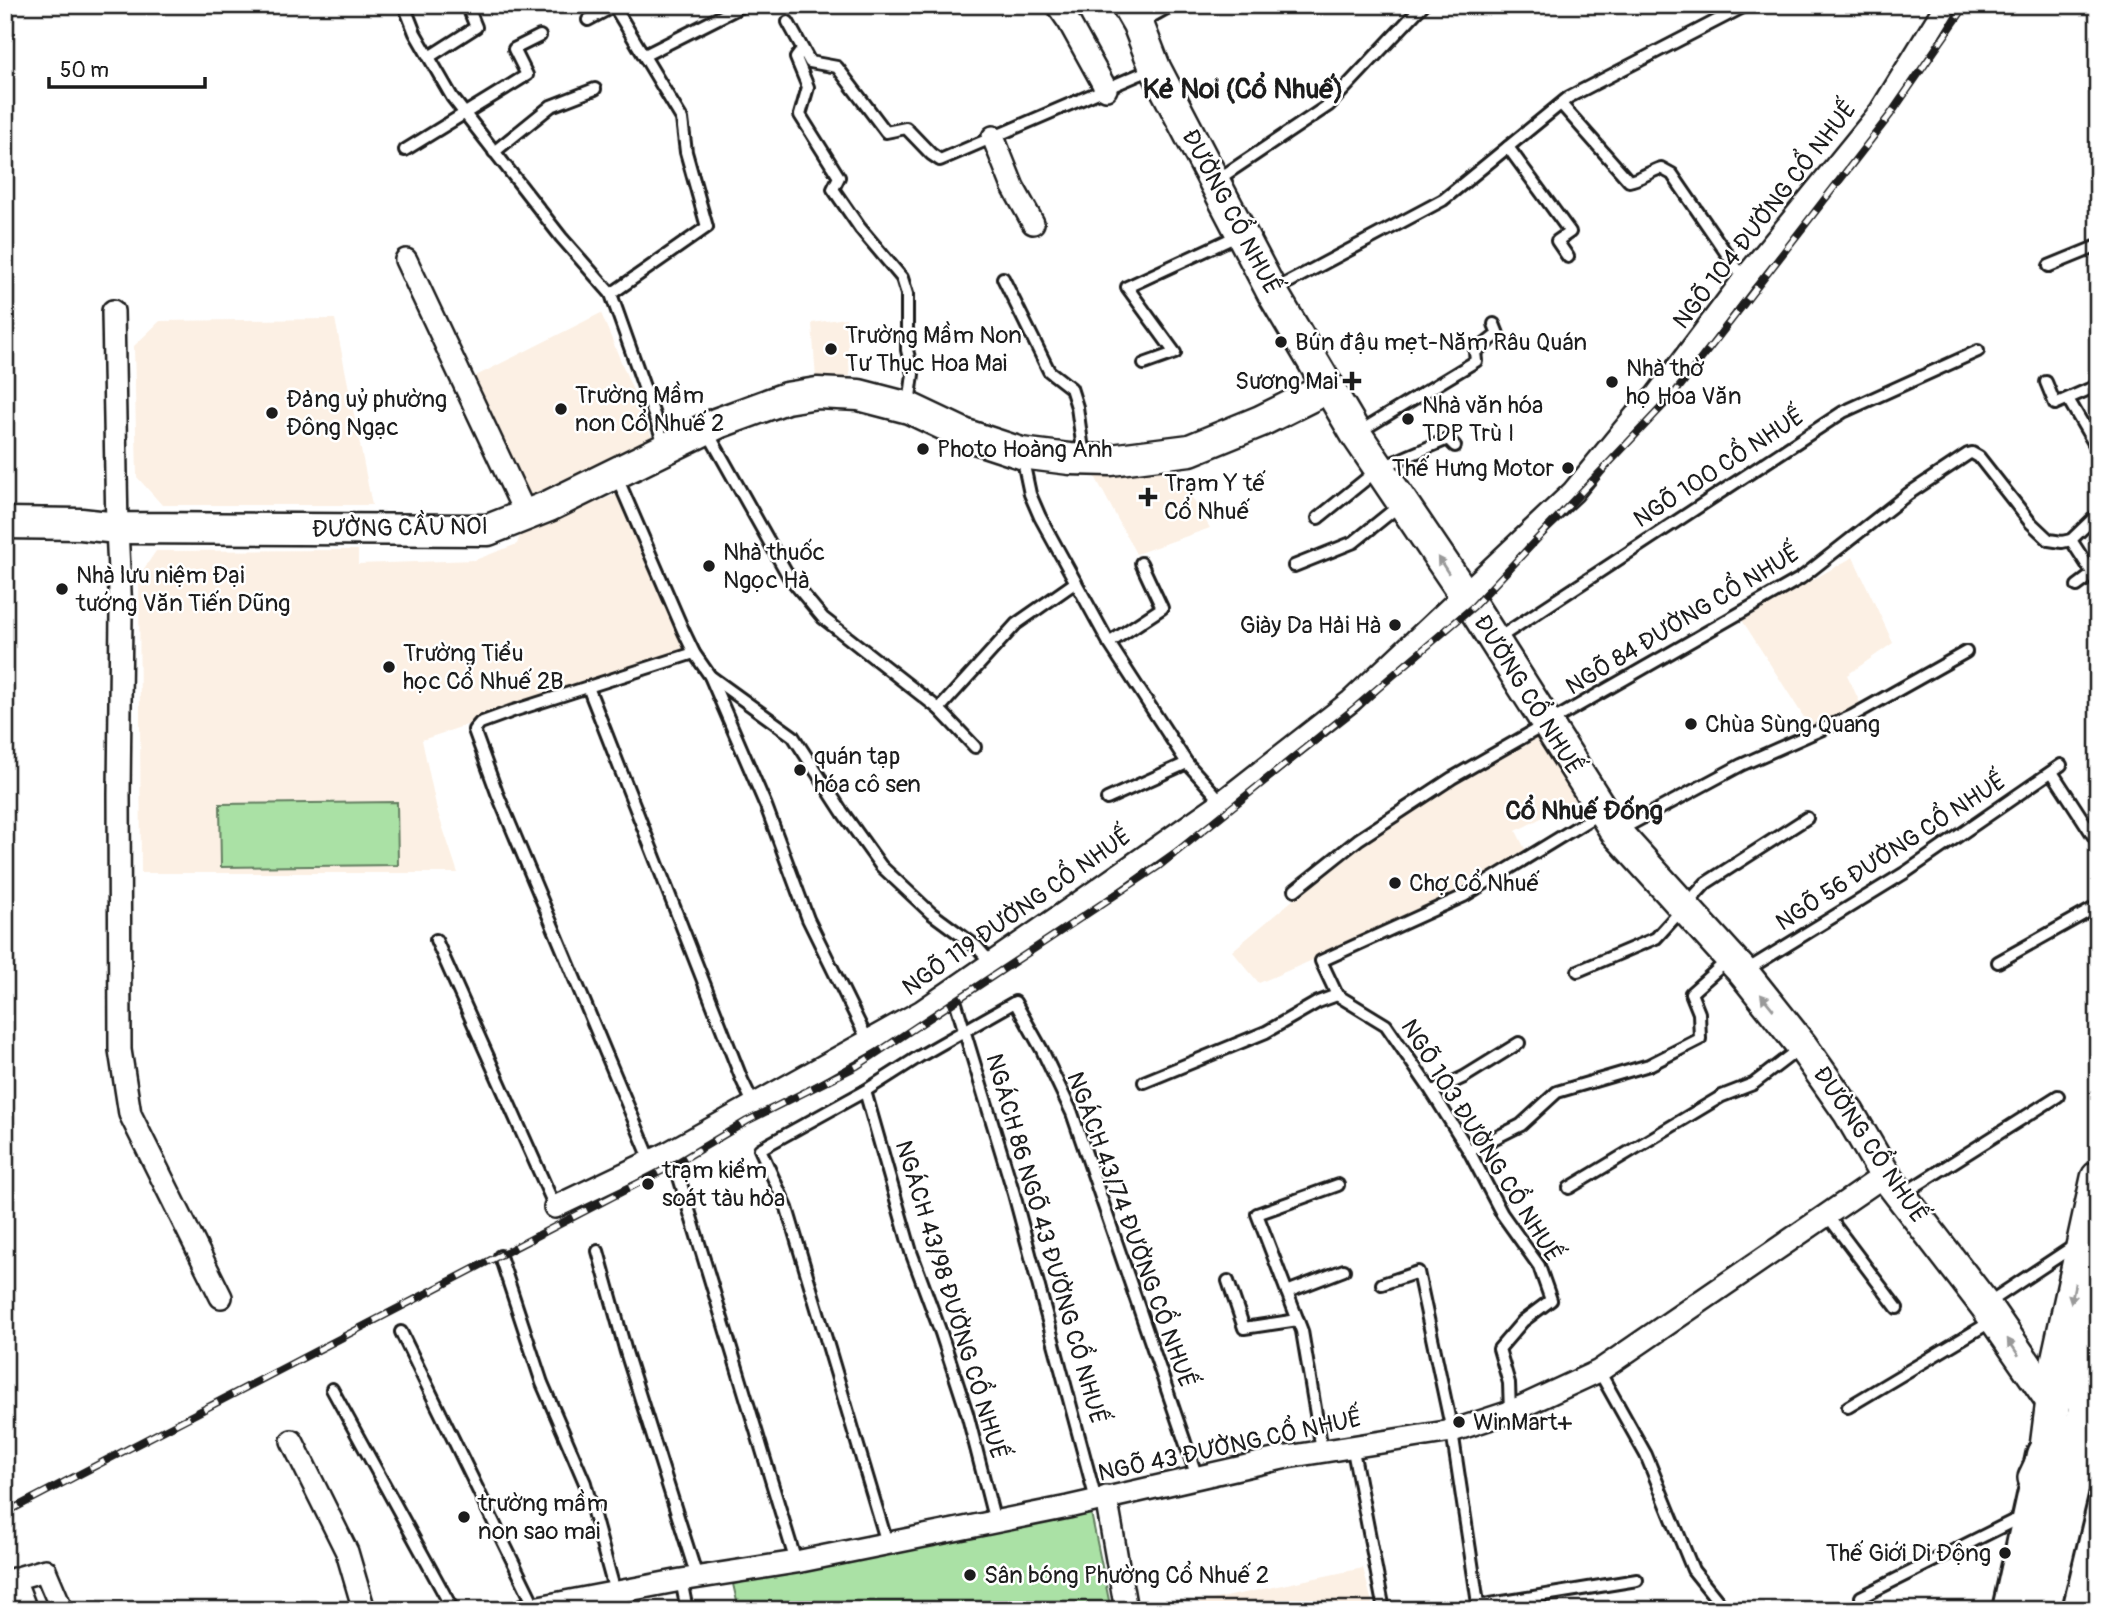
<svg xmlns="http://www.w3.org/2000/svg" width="2103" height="1615" font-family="Pangolin,sans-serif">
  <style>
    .built { fill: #fcf0e4 }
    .green { fill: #aae1a5; stroke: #637e60; stroke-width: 2 }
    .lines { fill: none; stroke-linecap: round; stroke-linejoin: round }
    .lane-casing { stroke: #1c1c1c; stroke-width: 16 }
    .street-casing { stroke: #1c1c1c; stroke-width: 26 }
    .secondary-casing { stroke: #1c1c1c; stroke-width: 35 }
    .primary-casing { stroke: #1c1c1c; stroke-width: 38 }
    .highway-casing { stroke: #1c1c1c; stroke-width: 44 }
    .lane { stroke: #fff; stroke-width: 10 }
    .street { stroke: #fff; stroke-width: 21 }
    .secondary { stroke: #fff; stroke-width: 30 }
    .primary { stroke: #fff; stroke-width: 33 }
    .highway { stroke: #fff; stroke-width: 38 }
    .rail-casing { stroke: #1c1c1c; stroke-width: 8 }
    .rail { stroke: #fff; stroke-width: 5; stroke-dasharray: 16; stroke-linecap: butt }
    .oneway { fill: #999 }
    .poi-dot { fill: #1c1c1c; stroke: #fff; stroke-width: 2.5 }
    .labels { text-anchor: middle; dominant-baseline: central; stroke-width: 5; stroke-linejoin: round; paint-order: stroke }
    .street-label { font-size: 24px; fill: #1c1c1c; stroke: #fff }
    .poi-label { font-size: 24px; fill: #1c1c1c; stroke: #fff; text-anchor: start }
    .neighbourhood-label { font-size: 26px; font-weight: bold; fill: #1c1c1c; stroke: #fff }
    .quarter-label { font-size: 28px; font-weight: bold; fill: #1c1c1c; stroke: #fff }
  </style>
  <rect width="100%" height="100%" fill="#fff"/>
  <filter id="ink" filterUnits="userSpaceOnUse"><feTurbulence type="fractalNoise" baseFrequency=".0143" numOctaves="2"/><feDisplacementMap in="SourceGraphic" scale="14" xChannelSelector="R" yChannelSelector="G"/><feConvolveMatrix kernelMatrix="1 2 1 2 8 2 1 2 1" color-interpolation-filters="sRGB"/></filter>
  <g filter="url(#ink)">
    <g class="built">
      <path d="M601,313L652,437L525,498L468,380Z"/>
      <path d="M846,318L850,376L816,380L812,323Z"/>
      <path d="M335,319L372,505H162L137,477L134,346L160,321Z"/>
      <path d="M1169,459L1210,528L1136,554L1089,465Z"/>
      <path d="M620,493L690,650L422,740L437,810L458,873H141L139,576L156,551L358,550V564L475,560L517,544L521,532Z"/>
      <path d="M1853,557L1893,643L1847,675L1862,707L1812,730L1742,620Z"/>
      <path d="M1539,737L1576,800L1516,831L1528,855L1427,911L1259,983L1232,951L1380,827L1426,797Z"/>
      <path d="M1363,1568L1374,1610H1164Z"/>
    </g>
    <g class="green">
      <path d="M397,802L398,865L221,867L220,804Z"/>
      <path d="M1091,1513L1111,1610H739L733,1584Z"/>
    </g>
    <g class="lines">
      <defs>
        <g id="lane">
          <path d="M404,5L415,33L452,97L561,237L611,294L665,446"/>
          <path d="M588,20L614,6L682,119L686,152L707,227L611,294"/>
          <path d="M788,22L810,62L837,67L886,132L906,128L931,154L940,160L1152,69"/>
          <path d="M1140,23L1172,5"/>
          <path d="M802,50L796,58L808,87L800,115L839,177L833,189L860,228L902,278L907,294V350L913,374L909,405"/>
          <path d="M645,55L744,5"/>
          <path d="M429,57L476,27L467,5"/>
          <path d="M1561,104L1629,181C1640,179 1649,172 1661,168L1672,174L1744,279"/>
          <path d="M1508,147L1570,232L1557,241L1568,257"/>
          <path d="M405,150L527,75L514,49L540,36"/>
          <path d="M494,152L551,106L595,89"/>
          <path d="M2096,158L2098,163"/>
          <path d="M1217,180L1329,105L1423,5"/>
          <path d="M2049,266L2098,246"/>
          <path d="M1003,278L1049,371L1071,388L1077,407L1084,457"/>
          <path d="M1274,290L1443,200L1569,97L1747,5"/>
          <path d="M1144,364L1175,353L1127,287L1239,235"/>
          <path d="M2046,382L2055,404L2094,387"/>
          <path d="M2068,399L2098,450"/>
          <path d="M707,431L789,577L823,618L939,709L975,747"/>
          <path d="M1359,432L1476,361L1475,352L1498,334L1494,324"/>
          <path d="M1022,456L1030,494L1040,517L1109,643L1187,763L1222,802"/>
          <path d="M616,475L683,630L694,653L710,676L766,806L808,919L868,1041"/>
          <path d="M1318,518L1380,468L1448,439L1455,446"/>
          <path d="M2071,540L2093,574L2077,586"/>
          <path d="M1294,566L1354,542L1401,504"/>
          <path d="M1497,639L1843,412L1978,351"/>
          <path d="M1109,643L1162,608L1141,563"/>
          <path d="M710,676L793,736L843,813L881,866L931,913L977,947L991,963"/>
          <path d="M588,687L742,1080L754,1105"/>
          <path d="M939,709L1016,624L1076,582"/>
          <path d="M2052,772L2098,843"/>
          <path d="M1107,799L1187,763"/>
          <path d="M1618,831L1741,765L1852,716L1966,652"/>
          <path d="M1295,890L1359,839L1452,778L1801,578L1908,494L1968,454L1972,453L1979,457L2030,522L2049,540L2062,542L2071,540L2098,514"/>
          <path d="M436,940L555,1207"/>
          <path d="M1998,962L2098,906"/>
          <path d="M1578,971L1656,938L1706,883L1807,818"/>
          <path d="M1745,971L1906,872L2061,765"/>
          <path d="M952,990L1014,1194L1096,1500"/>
          <path d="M1144,1082L1266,1032L1318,1002L1337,995"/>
          <path d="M865,1091L911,1252L941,1333L967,1413L995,1522"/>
          <path d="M1432,1092L1464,1077L1519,1043"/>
          <path d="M1469,1151L1521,1125L1557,1092L1649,1065L1700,1039L1699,1013L1691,993L1728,960"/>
          <path d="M651,1161L497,793L474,730L480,723L513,711L694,653"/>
          <path d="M675,1164L796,1562"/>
          <path d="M1569,1188L1722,1096L1753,1084L1800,1048"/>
          <path d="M1903,1194L2058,1096"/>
          <path d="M1827,1215L1897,1308"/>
          <path d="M598,1251L626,1352L697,1577"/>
          <path d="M500,1256L542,1383L585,1483L615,1592"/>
          <path d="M1228,1281L1244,1328L1298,1320"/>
          <path d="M1382,1284L1418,1272L1452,1431L1479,1610"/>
          <path d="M1287,1292L1344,1270"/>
          <path d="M1988,1303L2077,1244"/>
          <path d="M401,1332L535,1607"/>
          <path d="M1599,1371L1646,1455L1693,1570L1725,1610"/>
          <path d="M332,1389L453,1610"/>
          <path d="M1848,1407L1992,1321"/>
          <path d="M1510,1412L1509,1383L1499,1349L1523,1321L1551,1300L1539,1266L1502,1214L1469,1151L1432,1092L1386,1025L1337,995L1321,961L1464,896L1600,813"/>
          <path d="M1352,1445L1384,1610"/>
          <path d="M1322,1450L1302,1331L1257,1214L1338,1185"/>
          <path d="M887,1543L787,1208L760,1149L865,1091L920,1056L1015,1002L1042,1050L1072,1113L1197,1477"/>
          <path d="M681,1580L687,1610"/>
          <path d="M1861,1597L2013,1521"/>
          <path d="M1478,1606L1637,1580"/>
        </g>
        <g id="street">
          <path d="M1057,5L1069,22L1106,89"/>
          <path d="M993,137L1013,187L1033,223"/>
          <path d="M406,260L526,515"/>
          <path d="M113,311L117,528L121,613L119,794L120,1050L130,1114L221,1297"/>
          <path d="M555,1207L666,1154L922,1011L1083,900L1222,802L1351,701L1573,492L1636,415L1655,397L1744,279L1880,112L1946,5"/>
          <path d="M292,1441L347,1552L364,1610"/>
          <path d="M1106,1497L1126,1610"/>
          <path d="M26,1610L14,1579L45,1570L62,1610"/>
          <path d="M523,1610L681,1580L796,1562L1068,1507L1287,1457L1452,1431L1510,1412L1599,1371L1885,1175"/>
        </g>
        <g id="secondary">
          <path d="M1127,5L1138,24L1155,68L1272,292L1356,434L1473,607L1616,832L1743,972L1802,1046L1849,1113L1885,1175L1985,1305L2052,1402"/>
          <path d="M5,523L81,524L117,528L488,530L549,506L718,423L786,398L817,393L859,395L909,408L966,435L1021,453L1070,459L1111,460L1190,450L1261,421L1329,387"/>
        </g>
        <g id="primary">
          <path d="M2079,1396L2098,1307"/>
          <path d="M2035,1478L2046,1455L2058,1361L2098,1178"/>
        </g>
        <g id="highway">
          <path d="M2012,1610L2046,1455"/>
          <path d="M2040,1610L2098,1368"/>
        </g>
      </defs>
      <use href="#lane" class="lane-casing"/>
      <use href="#street" class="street-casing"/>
      <use href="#secondary" class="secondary-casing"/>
      <use href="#primary" class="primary-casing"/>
      <use href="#highway" class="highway-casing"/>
      <use href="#lane" class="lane"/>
      <use href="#street" class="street"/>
      <use href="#secondary" class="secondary"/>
      <use href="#primary" class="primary"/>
      <use href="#highway" class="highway"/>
      <defs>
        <path id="rail" d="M5,1513L675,1164L747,1121L857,1066L1159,866L1356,707L1473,607L1674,394L1890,115L1966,5"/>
      </defs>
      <use href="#rail" class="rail-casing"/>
      <use href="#rail" class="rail"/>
    </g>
    <defs><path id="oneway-solid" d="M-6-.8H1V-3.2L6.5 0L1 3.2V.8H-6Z" transform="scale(1.75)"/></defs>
    <g class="oneway">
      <use href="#oneway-solid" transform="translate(1443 565) rotate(-123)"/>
      <use href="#oneway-solid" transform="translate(1767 1002) rotate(-129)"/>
      <use href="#oneway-solid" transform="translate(2073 1293) rotate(102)"/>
      <use href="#oneway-solid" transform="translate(2013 1347) rotate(-124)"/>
    </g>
  </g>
  <g class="poi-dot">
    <circle cx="1281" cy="342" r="7"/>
    <circle cx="831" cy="349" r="7"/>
    <path d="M1348.5 370.5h7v7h7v7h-7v7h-7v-7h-7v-7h7z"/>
    <circle cx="1612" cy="382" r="7"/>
    <circle cx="561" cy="409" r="7"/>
    <circle cx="272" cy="413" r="7"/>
    <circle cx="1408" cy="419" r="7"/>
    <circle cx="923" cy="449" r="7"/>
    <circle cx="1568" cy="468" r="7"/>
    <path d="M1144.5 486.5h7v7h7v7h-7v7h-7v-7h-7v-7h7z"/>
    <circle cx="709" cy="566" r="7"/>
    <circle cx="62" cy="589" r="7"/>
    <circle cx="1395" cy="625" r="7"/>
    <circle cx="389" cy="667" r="7"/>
    <circle cx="1691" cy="724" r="7"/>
    <circle cx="800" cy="770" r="7"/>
    <circle cx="1395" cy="883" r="7"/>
    <circle cx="648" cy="1184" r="7"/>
    <circle cx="1459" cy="1422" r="7"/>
    <circle cx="464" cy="1517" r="7"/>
    <circle cx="2005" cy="1553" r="7"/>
    <circle cx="970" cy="1575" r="7"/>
  </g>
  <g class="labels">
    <g class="street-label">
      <text transform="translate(1231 212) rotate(62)">ĐƯỜNG CỔ NHUẾ</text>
      <text transform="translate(1765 215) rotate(-52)">NGÕ 104 ĐƯỜNG CỔ NHUẾ</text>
      <text transform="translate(1719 468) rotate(-33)">NGÕ 100 CỔ NHUẾ</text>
      <text transform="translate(400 528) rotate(-1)">ĐƯỜNG CẦU NOI</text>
      <text transform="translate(1683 620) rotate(-31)">NGÕ 84 ĐƯỜNG CỔ NHUẾ</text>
      <text transform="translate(1528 695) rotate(58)">ĐƯỜNG CỔ NHUẾ</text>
      <text transform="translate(1891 852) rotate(-33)">NGÕ 56 ĐƯỜNG CỔ NHUẾ</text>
      <text transform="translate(1017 912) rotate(-35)">NGÕ 119 ĐƯỜNG CỔ NHUẾ</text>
      <text transform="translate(1481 1141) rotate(58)">NGÕ 103 ĐƯỜNG CỔ NHUẾ</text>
      <text transform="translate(1870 1145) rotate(56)">ĐƯỜNG CỔ NHUẾ</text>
      <text transform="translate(1131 1230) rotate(70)">NGÁCH 43/74 ĐƯỜNG CỔ NHUẾ</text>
      <text transform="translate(1046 1239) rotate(74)">NGÁCH 86 NGÕ 43 ĐƯỜNG CỔ NHUẾ</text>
      <text transform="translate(951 1300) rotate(73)">NGÁCH 43/98 ĐƯỜNG CỔ NHUẾ</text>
      <text transform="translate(1230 1446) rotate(-12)">NGÕ 43 ĐƯỜNG CỔ NHUẾ</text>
    </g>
    <g class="poi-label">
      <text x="845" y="335">Trường Mầm Non<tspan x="845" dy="28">Tư Thục Hoa Mai</tspan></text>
      <text x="1295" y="342">Bún đậu mẹt-Năm Râu Quán</text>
      <text x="1626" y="368">Nhà thờ<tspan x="1626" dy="28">họ Hoa Văn</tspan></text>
      <text x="1338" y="381" text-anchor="end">Sương Mai</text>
      <text x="575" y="395">Trường Mầm<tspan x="575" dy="28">non Cổ Nhuế 2</tspan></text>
      <text x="286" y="399">Đảng uỷ phường<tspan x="286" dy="28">Đông Ngạc</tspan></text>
      <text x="1422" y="405">Nhà văn hóa<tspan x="1422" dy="28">TDP Trù I</tspan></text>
      <text x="937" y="449">Photo Hoàng Anh</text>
      <text x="1554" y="468" text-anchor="end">Thế Hưng Motor</text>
      <text x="1164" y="483">Trạm Y tế<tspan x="1164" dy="28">Cổ Nhuế</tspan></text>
      <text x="723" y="552">Nhà thuốc<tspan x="723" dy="28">Ngọc Hà</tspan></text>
      <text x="76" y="575">Nhà lưu niệm Đại<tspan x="76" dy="28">tướng Văn Tiến Dũng</tspan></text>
      <text x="1381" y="625" text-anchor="end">Giày Da Hải Hà</text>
      <text x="403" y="653">Trường Tiểu<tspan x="403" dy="28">học Cổ Nhuế 2B</tspan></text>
      <text x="1705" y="724">Chùa Sùng Quang</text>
      <text x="814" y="756">quán tạp<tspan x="814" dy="28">hóa cô sen</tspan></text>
      <text x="1409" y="883">Chợ Cổ Nhuế</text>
      <text x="662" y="1170">trạm kiểm<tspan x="662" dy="28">soát tàu hỏa</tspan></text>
      <text x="1473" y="1422">WinMart+</text>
      <text x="478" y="1503">trường mầm<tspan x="478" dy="28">non sao mai</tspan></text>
      <text x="1991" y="1553" text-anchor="end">Thế Giới Di Động</text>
      <text x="984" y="1575">Sân bóng Phường Cổ Nhuế 2</text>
    </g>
    <g class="neighbourhood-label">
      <text x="1584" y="811">Cổ Nhuế Đống</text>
    </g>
    <g class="quarter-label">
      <text x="1243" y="89">Kẻ Noi (Cổ Nhuế)</text>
    </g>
  </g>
  <rect width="2103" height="1615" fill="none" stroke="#fff" stroke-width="28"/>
  <rect x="14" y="14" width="2075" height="1587" fill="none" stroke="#1c1c1c" stroke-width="2.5" filter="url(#ink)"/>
  <path d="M49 77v10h156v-10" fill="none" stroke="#1c1c1c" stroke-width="3.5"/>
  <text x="60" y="77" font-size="21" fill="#1c1c1c" stroke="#ffffff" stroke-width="5" paint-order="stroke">50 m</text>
</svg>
